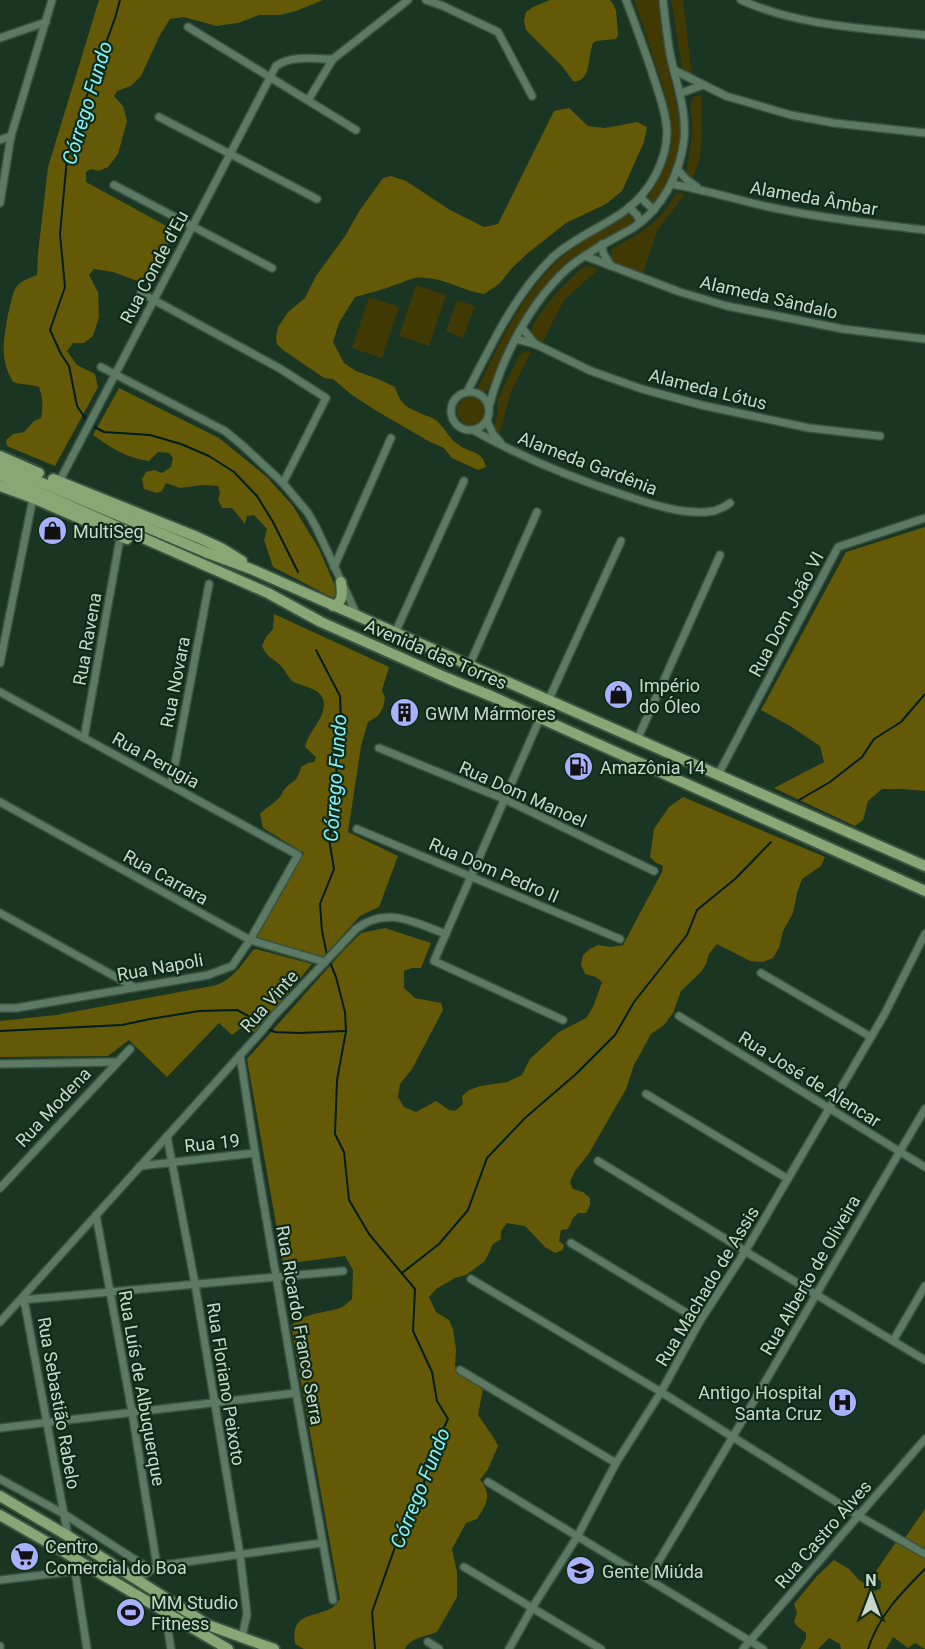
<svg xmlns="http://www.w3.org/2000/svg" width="925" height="1649" font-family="Roboto,sans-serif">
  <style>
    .green { fill: #403904 }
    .forest { fill: #645906 }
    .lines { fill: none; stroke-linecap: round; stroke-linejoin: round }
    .stream { stroke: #001e21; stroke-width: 2 }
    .minor-casing { stroke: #395141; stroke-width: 10 }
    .primary-casing { stroke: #395141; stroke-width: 14 }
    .minor { stroke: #5b7963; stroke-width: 7 }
    .primary { stroke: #89a675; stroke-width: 10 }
    .labels { text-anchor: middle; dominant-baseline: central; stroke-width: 4.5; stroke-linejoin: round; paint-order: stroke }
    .street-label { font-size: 18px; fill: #c8d8cc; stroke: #0f2b18 }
    .poi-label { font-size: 18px; fill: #c8d8cc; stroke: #0f2b18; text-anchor: start }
    .water-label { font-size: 20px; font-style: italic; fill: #86f0fa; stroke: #0f2b18 }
  </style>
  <rect width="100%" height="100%" fill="#1a3522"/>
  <g class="green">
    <path d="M634,0H658C661,23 664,46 669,69C677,113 691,142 666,186C663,192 659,200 653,203L649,202L648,197C658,181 668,165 671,147C674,118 665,92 656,66C649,44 642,22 634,0Z"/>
    <path d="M671,0H683L692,76L686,73L682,67Z"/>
    <path d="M695,96H701L702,133L700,157L692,181L686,174C688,156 693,141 692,122C692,113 687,103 695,96Z"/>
    <path d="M678,193L685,194L657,231L643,273L614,262L611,257L612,249C630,238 648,230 662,214C667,208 671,201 676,194Z"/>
    <path d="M628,215L631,216L634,219C628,230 600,241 588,249C577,256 566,265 556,275C524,306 507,350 488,389L486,392L480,391L478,388L480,383C505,333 524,288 569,251C587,237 608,228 628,215Z"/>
    <path d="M586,266L593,267L598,270L564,300L542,343C537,340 533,338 532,333C529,319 574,273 586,266Z"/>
    <path d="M416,285L446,295L429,346L399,336Z"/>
    <path d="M369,297L399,307L382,358L352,348Z"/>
    <path d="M457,300L475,306L463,338L446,331Z"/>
    <path d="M526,351L531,352L511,392L499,436L494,429L498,411L497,400L519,356Z"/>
    <circle cx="471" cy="411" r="14"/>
  </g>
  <g class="forest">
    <path d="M99,0H323L296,11L280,15H259L238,23L216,26L184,17L170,19L160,35L141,76L131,86L117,91L114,96L123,106L127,121L118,154L108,167L99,171L91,169L86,172V182L170,228C171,250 159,269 143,283L113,272L94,269L89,275L98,292L99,317L93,336L84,343H73L67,351L77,365L95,374L98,387L55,466L7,446L6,440L13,434L24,432L34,421L41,418C43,406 43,398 39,387C30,384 22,385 13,382C8,374 5,365 4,356C2,343 10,295 17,286C22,280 30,278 37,275L38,253L48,167Z"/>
    <path d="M550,0H610L614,5L616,11L618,35L616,39L596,41L593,43C588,55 591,84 573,81L562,66L526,30L524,21L526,12L533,7Z"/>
    <path d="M569,108L588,126L605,128L637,122L647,127L644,142L622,191L606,204L566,223L528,253L512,268L499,284L484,294C464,291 446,279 426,278C412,276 408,281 395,285C382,290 368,293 355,297L339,323L333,342L344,363L356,371L378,379L395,387C401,406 407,407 424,415C428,416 434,418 437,421C445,428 449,439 459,445C470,454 482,449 486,467L478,470L452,458L444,448L430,442L375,410L352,395L333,379L324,378L283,350L277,344L276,336L278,327L288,312L305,298L316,276L345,236L360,210L383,178L391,176L406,181L450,210L484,227L498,224L554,111Z"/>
    <path d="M119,388L219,438L267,477L293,506L319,549L339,595L335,599L273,567L264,540L267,529L254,515L247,516L245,524L232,508H222L218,499L220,494L218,486L202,485L180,488L166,483L162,491L157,493L144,489L142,479L146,472L154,470L162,473L171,467L173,458L169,453L158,452L149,461C126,458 112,448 93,435Z"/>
    <path d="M925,527V791L902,789H882L868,801L863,820L855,826L774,788L824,762L820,746L790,726L761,710L846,552Z"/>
    <path d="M274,614L389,667L382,690L385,698L383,708L378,716L368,722L361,746L348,832L398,856L379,907L360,916L323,957L257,937L304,853L263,828L260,814C266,807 274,804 279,798C283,794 281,794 284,790C292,779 296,786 301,767L308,763L314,762L316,757L305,747C308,732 323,721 324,705C324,687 303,688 292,681C288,677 285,670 281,666C271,656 269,660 262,646L266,637L273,629Z"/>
    <path d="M683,797L825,857L821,866L802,879L797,893L793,913L783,931L779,948L773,958L763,962L750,961L717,944L709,954L706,964L701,972L681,991L673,1013L664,1025L651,1034L634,1065L626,1089L588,1155L575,1171L570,1182L573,1189L583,1192L590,1198V1205L586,1213H578L573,1218L568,1229L561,1230L559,1241L564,1245L563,1250L555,1253L545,1247L525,1226L507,1223L501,1231V1239L493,1244L485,1261L466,1275L455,1278L436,1289L429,1297L436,1312L449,1320L453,1329L456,1349L455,1366L460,1373L472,1380L483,1389L478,1415L494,1438L498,1446L488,1469L480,1480C493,1496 486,1504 477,1519L466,1523L452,1549L457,1572V1597L437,1632C425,1637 411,1637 405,1649H304L295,1644C291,1614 309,1618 330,1609C334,1607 337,1603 340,1599L291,1326C302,1313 325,1313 340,1308C345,1306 348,1302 352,1299L353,1270L345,1256L283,1264L247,1059L344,950L361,933L385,928L431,943L421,968H412L404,971V988L415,998L441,1003L443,1010L412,1069L400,1084L398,1097L404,1107L416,1112L436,1101L449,1110L455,1111L463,1104L462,1096L469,1090L481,1086L507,1082L522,1075L530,1059L559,1032L586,1018L593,1007L602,982L596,977L585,974L581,965L583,955L590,949L598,945L611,947L623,945L662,872L663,866L655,862L650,857L654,829L669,807Z"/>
    <path d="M256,949L312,964L255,1033L245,1025L232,1035L219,1023L167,1077L129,1040L108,1056L0,1057V1021L56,1015L217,985C234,978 242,964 253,950Z"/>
    <path d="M925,1509V1550L905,1538Z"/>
    <path d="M896,1542L925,1559V1649L915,1643L908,1648L893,1637L886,1649H841L840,1644L829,1638L818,1649H800L806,1639V1633L798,1627L794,1622L797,1613L794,1604L817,1576L834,1560L849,1569L858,1579L875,1591L881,1588V1582L874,1574Z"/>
  </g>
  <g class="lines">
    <g class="stream">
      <path d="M120,0L115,18L81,112L67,158L60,234L65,287L50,330L61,354L69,366L77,406L89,424L104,432L150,435L181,444L209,456L234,472L257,496L273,522L298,572"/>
      <path d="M316,650L340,696L341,726L336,759L338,807L329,839L334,869L320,904L322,931L327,955L336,977L345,1012L346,1031L337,1080L335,1134L344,1152L349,1200L369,1234L415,1289L413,1331L432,1372L437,1401L448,1419L430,1457L420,1499L395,1547L372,1612L375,1649"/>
      <path d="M799,800L830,782L862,757L874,739L901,722L925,694"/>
      <path d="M0,1031L122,1025L150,1019L199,1011L237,1010L254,1019L263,1027L275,1032L299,1033L346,1031"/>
      <path d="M402,1273L439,1244L468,1210L487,1158L525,1118L576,1074L615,1035L634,1002L687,935L697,910L735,879L771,842"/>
      <path d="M868,1649C879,1615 901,1593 925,1569"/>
    </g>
    <defs>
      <g id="minor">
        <path d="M426,0L443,6L498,32L532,96"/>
        <path d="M741,0C798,26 864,28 925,35"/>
        <path d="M188,27L356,130"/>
        <path d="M0,38L46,22"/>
        <path d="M674,70L726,96L791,115L834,123L925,133"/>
        <path d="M681,93L703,85"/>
        <path d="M310,97L333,59L408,0"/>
        <path d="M159,117L317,199"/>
        <path d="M0,140L11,136"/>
        <path d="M677,169L686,179L697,187"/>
        <path d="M671,184C708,190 742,202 779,209C827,219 876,224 925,230"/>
        <path d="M114,185L272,268"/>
        <path d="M641,197L644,201L654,210"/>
        <path d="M0,203L11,136L52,0"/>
        <path d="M629,207L637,215L640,222"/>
        <path d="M602,244L603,253L611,266"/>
        <path d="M585,256L680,292L727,306L843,329L925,339"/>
        <path d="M141,293L279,368L326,398L283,483"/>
        <path d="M522,328L535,344"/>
        <path d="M516,339L535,344L591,371L642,389L701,405L809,428L880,436"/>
        <path d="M101,367L225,431L242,445L283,483L308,513L316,527L357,615"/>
        <circle cx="470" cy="411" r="19"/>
        <path d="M467,392C492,344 514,295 553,257C575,237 603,227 626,210C650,192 667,161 667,131C666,110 657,89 651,69C643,46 635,23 626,0"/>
        <path d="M489,407C501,359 530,303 567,269C587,252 610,241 633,228C662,209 680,174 684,140C687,110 676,83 670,54C667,36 665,18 663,0"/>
        <path d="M487,421L493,434L501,443"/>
        <path d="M473,430C521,457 572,478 624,495C650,504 686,516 714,511C720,509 725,507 730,503"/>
        <path d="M59,482L276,66C291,55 315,59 333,59"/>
        <path d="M334,567L391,438"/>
        <path d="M395,633L464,481"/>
        <path d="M0,663L33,498"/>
        <path d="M469,666L537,512"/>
        <path d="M0,692L298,855L250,940L232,966L208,975L16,1008H0"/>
        <path d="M548,701L621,541"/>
        <path d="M540,718L434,961L563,1020"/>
        <path d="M84,738L119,544"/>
        <path d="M637,740L720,555"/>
        <path d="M379,748L504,799L654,871"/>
        <path d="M718,775L838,547L925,518"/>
        <path d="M171,785L209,584"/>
        <path d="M0,802L250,940L325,962"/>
        <path d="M357,829L620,939"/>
        <path d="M0,913L134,987"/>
        <path d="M761,973L871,1037"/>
        <path d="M679,1016L925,1167"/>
        <path d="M240,1055L255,1153L296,1393L333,1600"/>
        <path d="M0,1064L116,1062"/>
        <path d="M646,1094L788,1179"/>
        <path d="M167,1136L195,1284L240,1555L247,1614L242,1637"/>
        <path d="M598,1161C707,1227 815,1295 925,1360"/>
        <path d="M140,1166L255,1153"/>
        <path d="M0,1188L130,1049"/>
        <path d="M96,1215L132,1412L157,1566"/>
        <path d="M571,1243L700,1321"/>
        <path d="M471,1279L661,1392L859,1516L925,1554"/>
        <path d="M0,1322L261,1032L273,1017L356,929C387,905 415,923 446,934"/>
        <path d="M893,1341L925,1286"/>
        <path d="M460,1370L616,1463"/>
        <path d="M0,1428L296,1393"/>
        <path d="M0,1479L64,1514L151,1570"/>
        <path d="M488,1482L763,1649"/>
        <path d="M68,1536L25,1305L21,1300L343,1271"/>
        <path d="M464,1567L601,1649"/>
        <path d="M75,1571L87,1649"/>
        <path d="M648,1579C742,1424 832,1266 925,1109"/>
        <path d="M0,1580L93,1569"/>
        <path d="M136,1580L157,1566L322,1543"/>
        <path d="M165,1611L171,1649"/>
        <path d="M428,1642L439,1649"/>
        <path d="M0,1646V1649"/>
        <path d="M509,1649L532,1608L577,1537L616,1463L661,1392L700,1321L746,1250L884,1015L925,934"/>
        <path d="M743,1649L925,1439"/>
      </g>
      <g id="primary">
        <path d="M0,456L39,473"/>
        <path d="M0,465L205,552L251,569L925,866"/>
        <path d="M0,475L268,593L321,622L447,678L491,696L925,891"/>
        <path d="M53,479L197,537L221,548L242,561"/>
        <path d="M0,486L33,498L127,539"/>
        <path d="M333,606C344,602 342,592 341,582"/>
        <path d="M0,1496L68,1536L208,1625L274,1649"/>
        <path d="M0,1515L59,1549L228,1649"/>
      </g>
    </defs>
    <use href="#minor" class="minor-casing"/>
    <use href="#primary" class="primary-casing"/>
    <use href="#minor" class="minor"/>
    <use href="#primary" class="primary"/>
  </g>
  <defs>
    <symbol id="shop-disc" viewBox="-11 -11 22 22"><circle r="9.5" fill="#a9b0fc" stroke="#0f2b18"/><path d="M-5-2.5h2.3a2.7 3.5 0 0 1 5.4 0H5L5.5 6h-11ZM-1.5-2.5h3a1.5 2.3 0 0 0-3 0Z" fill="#111"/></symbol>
    <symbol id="building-disc" viewBox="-11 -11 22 22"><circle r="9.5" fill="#a9b0fc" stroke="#0f2b18"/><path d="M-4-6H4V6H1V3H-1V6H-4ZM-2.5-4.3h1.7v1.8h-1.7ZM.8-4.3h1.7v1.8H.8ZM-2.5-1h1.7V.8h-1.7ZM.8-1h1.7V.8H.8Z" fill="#111"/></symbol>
    <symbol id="fuel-disc" viewBox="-11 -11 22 22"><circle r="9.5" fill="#a9b0fc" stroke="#0f2b18"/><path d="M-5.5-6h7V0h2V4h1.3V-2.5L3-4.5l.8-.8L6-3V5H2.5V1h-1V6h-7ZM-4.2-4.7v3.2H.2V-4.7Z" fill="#111"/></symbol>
    <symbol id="hospital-disc" viewBox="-11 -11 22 22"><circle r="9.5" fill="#a9b0fc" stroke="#0f2b18"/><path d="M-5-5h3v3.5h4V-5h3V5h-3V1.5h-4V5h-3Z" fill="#111"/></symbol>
    <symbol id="supermarket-disc" viewBox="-11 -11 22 22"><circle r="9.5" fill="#a9b0fc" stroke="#0f2b18"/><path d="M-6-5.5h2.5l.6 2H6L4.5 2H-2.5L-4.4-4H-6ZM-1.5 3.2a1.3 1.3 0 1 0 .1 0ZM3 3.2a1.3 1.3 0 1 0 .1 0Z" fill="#111"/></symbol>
    <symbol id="school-disc" viewBox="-11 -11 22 22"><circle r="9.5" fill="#a9b0fc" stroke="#0f2b18"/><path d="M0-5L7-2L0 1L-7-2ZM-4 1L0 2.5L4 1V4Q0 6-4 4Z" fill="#111"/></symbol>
    <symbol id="stadium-disc" viewBox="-11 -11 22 22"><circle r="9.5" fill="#a9b0fc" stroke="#0f2b18"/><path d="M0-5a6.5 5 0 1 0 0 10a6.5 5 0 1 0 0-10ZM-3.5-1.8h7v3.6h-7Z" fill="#111"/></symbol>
  </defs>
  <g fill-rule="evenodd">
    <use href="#shop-disc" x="36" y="514" width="33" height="33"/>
    <use href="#shop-disc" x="602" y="678" width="33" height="33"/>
    <use href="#building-disc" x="388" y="696" width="33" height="33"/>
    <use href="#fuel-disc" x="562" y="750" width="33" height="33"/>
    <use href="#hospital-disc" x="826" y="1386" width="33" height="33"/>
    <use href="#supermarket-disc" x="8" y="1540" width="33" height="33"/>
    <use href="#school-disc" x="564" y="1554" width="33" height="33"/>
    <use href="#stadium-disc" x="114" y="1596" width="33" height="33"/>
  </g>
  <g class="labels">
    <g class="street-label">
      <text transform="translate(814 198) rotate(10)">Alameda Âmbar</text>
      <text transform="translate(154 267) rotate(-62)">Rua Conde d'Eu</text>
      <text transform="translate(769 297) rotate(13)">Alameda Sândalo</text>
      <text transform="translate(708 389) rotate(14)">Alameda Lótus</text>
      <text transform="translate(588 463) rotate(21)">Alameda Gardênia</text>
      <text transform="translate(786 614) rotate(-62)">Rua Dom João VI</text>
      <text transform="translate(87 639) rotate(-80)">Rua Ravena</text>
      <text transform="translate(436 654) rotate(23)">Avenida das Torres</text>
      <text transform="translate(175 682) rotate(-79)">Rua Novara</text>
      <text transform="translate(156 760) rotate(29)">Rua Perugia</text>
      <text transform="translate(523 794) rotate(24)">Rua Dom Manoel</text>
      <text transform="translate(494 870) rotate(23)">Rua Dom Pedro II</text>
      <text transform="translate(166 877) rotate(29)">Rua Carrara</text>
      <text transform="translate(160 967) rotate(-10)">Rua Napoli</text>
      <text transform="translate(269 1001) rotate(-48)">Rua Vinte</text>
      <text transform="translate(810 1079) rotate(32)">Rua José de Alencar</text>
      <text transform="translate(53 1107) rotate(-47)">Rua Modena</text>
      <text transform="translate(212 1143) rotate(-6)">Rua 19</text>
      <text transform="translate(810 1275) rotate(-60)">Rua Alberto de Oliveira</text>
      <text transform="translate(707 1286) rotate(-59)">Rua Machado de Assis</text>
      <text transform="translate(300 1325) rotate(80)">Rua Ricardo Franco Serra</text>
      <text transform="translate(226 1384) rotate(81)">Rua Floriano Peixoto</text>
      <text transform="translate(142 1388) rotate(80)">Rua Luís de Albuquerque</text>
      <text transform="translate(59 1403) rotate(80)">Rua Sebastião Rabelo</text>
      <text transform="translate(823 1534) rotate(-49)">Rua Castro Alves</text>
    </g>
    <g class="poi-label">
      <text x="73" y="531">MultiSeg</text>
      <text x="639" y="685">Império<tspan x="639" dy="21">do Óleo</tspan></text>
      <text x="425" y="713">GWM Mármores</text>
      <text x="600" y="767">Amazônia 14</text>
      <text x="822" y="1392" text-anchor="end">Antigo Hospital<tspan x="822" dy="21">Santa Cruz</tspan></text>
      <text x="45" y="1546">Centro<tspan x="45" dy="21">Comercial do Boa</tspan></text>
      <text x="602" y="1571">Gente Miúda</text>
      <text x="151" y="1602">MM Studio<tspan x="151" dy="21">Fitness</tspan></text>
    </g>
    <g class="water-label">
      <text transform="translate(87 103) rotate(-73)">Córrego Fundo</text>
      <text transform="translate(335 778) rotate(-86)">Córrego Fundo</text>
      <text transform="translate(420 1488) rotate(-68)">Córrego Fundo</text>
    </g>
  </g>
  <g transform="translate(871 1595)" stroke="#0f2b18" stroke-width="4.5" paint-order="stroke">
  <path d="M0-4.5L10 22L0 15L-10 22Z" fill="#c8d8cc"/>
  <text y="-9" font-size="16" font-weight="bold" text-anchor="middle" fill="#c8d8cc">N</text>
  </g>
</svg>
